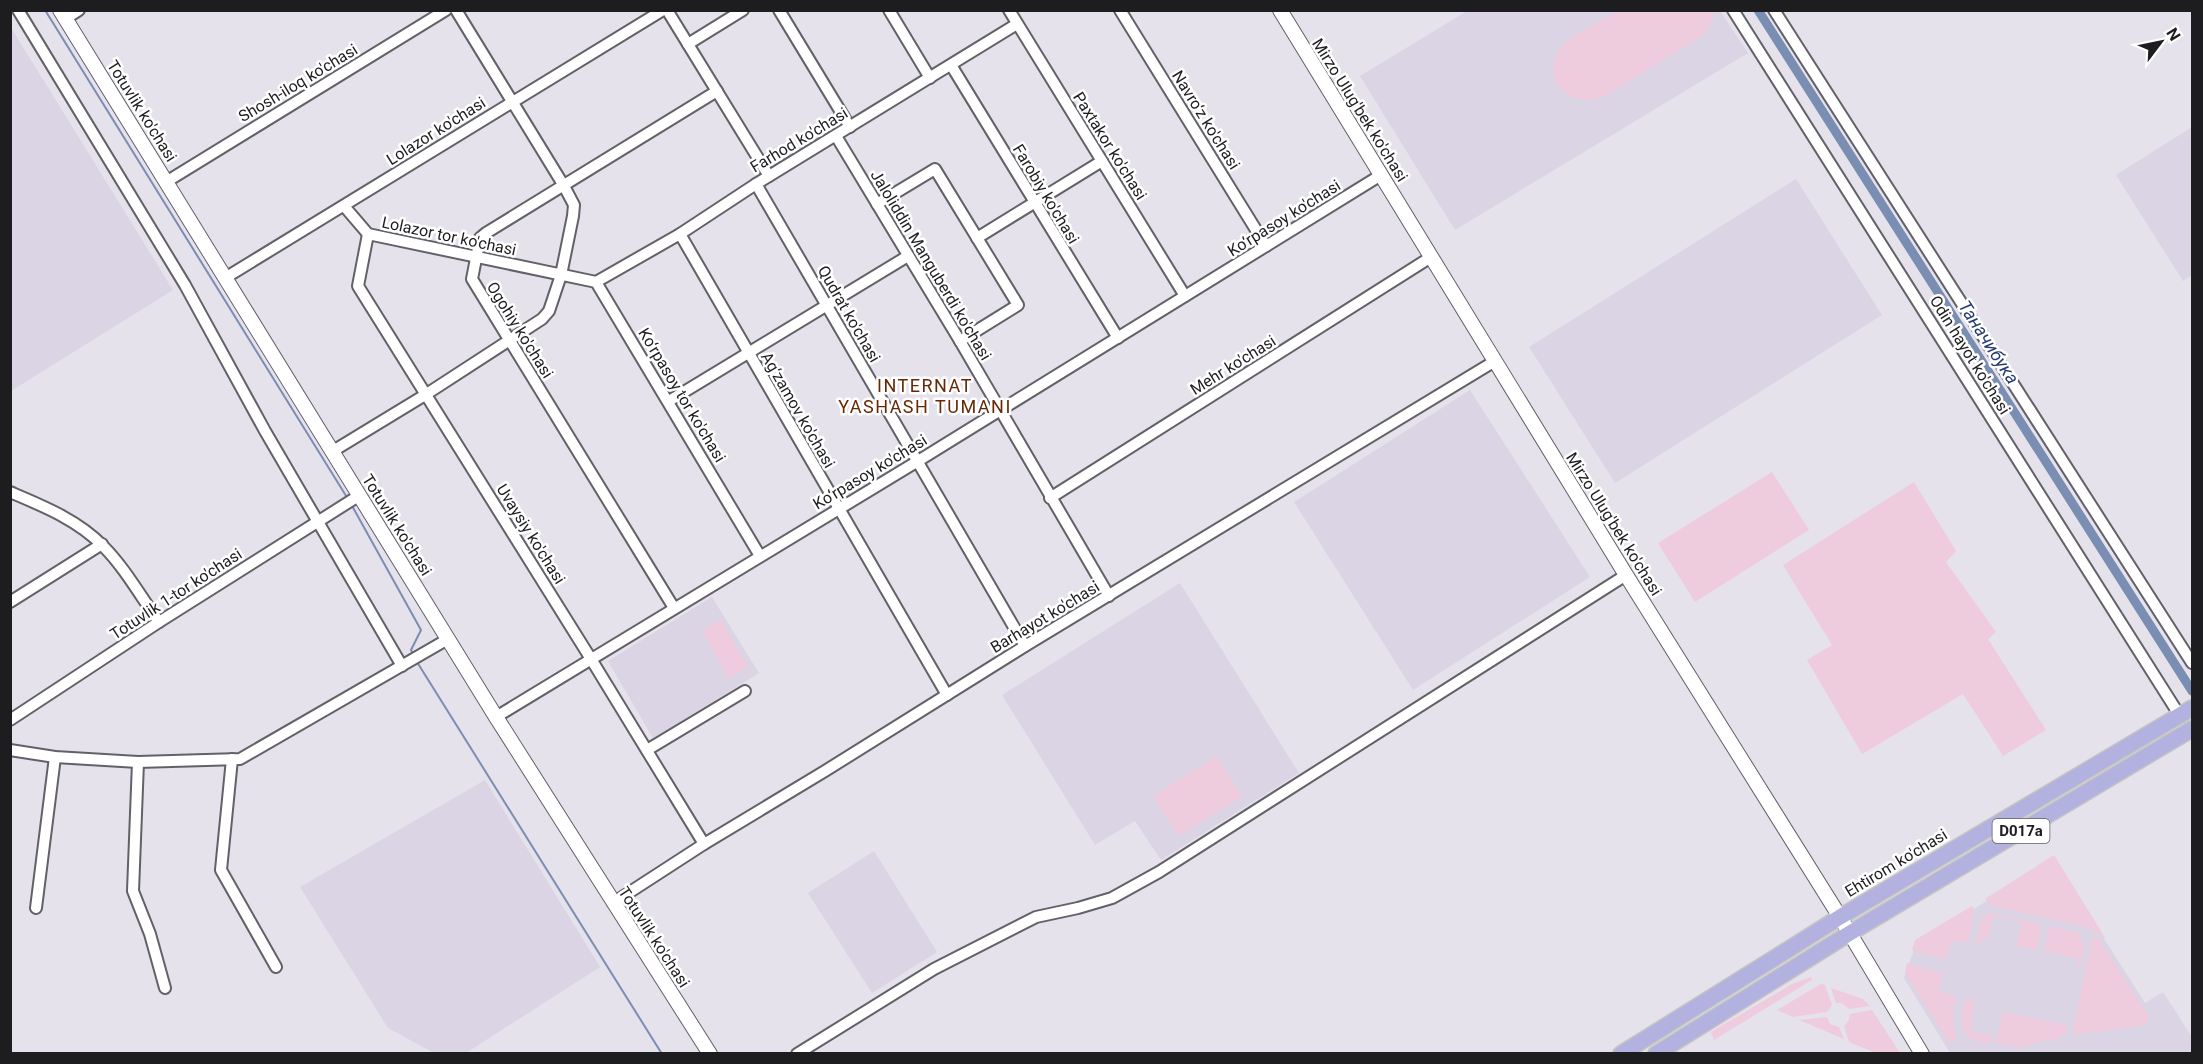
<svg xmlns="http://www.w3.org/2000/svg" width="2203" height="1064" font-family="Roboto,sans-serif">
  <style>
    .built { fill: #dad4e4 }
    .green { fill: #eecbdd }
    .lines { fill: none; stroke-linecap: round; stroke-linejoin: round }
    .stream { stroke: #7a8db2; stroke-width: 2 }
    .canal { stroke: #7a8db2; stroke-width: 9 }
    .minor-casing { stroke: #636068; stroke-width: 14 }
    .secondary-casing { stroke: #636068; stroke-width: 16 }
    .primary-casing { stroke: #c4c4c5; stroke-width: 18 }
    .minor { stroke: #fff; stroke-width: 10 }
    .secondary { stroke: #fff; stroke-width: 14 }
    .primary { stroke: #b2b1e0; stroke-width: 15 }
    .labels { text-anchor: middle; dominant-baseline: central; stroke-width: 5; stroke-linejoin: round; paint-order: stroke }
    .shield { fill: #fff; stroke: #616062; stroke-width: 1.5 }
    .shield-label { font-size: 15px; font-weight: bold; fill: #1d1c1f }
    .street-label { font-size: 16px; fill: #1d1c1f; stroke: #fff }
    .water-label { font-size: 18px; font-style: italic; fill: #243b6c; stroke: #fff }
    .neighbourhood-label { font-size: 18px; letter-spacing: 1.5px; fill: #672904; stroke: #fff }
  </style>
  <rect width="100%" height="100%" fill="#e6e2ec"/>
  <g class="built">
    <path d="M1467,11H1720L1748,53L1455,230L1360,76Z"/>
    <path d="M10,26L173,290L11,391H10Z"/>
    <path d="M2192,127V275L2183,281L2116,175Z"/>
    <path d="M1796,179L1882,315L1615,483L1529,347Z"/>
    <path d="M1470,390L1590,577L1413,690L1294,502Z"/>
    <path d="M1180,583L1299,773L1161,860L1135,821L1095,845L1002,695Z"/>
    <path d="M712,597L759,673L653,738L608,661Z"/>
    <path d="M485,780L600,967L466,1053H434L388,1028L300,887Z"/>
    <path d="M874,851L937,952L872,993L808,893Z"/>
    <path d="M2054,860L2145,1003L2163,992L2192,1037V1053H1950L1904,978L1916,944Z"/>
  </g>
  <g class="green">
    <path d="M1618,11H1714L1709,28L1702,36L1605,96C1571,111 1539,80 1559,50C1570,35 1602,20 1618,11Z"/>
    <path d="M1772,472L1809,530L1695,602L1658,543Z"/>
    <path d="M1914,482L1956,551L1946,562L1996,632L1988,639L2046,730L2003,756L1963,694L1862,754L1807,660L1832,645L1783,565Z"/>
    <path d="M721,620L748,667L728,678L702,630Z"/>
    <path d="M1217,756L1242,797L1178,836L1153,796Z"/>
    <path d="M2054,855L2057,860L2106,939L2087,927L1992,906L1985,899Z"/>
    <path d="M1972,906L1974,909L1968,942L1951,941L1946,960L1912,950L1915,940Z"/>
    <path d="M1990,913L2039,924L2041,935L2037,950L2017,946L2021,922L1996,916L1992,922L1988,939L1982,938L1980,945L1976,944L1981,919Z"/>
    <path d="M2052,926L2079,933L2084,947L2081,967L2078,966L2079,959L2044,951L2049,929Z"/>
    <path d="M2092,938L2100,941L2148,1016V1021L2144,1025L2075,1035L2073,1030Z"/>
    <path d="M1907,963L1943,974L1939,992L1956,996L1952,1017L1956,1037L1954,1042L1948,1041L1905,972Z"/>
    <path d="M1811,977L1812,980L1714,1040L1711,1032L1792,984Z"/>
    <path d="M1821,984L1825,985L1832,1005L1827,1012L1793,1017L1777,1010Z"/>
    <path d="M1831,988L1863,999L1870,1006L1849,1009L1842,1003H1836Z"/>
    <path d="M1965,998L1975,1000L1971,1031L1993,1036L1992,1042C1958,1044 1959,1024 1965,998Z"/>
    <path d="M1872,1010L1900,1053H1876L1849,1042L1844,1026L1849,1020L1850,1014Z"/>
    <path d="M2003,1012L2063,1024L2068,1027L2067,1031L2058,1039L2037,1042L2020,1048L1999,1044L1996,1042Z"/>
    <path d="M1827,1017L1830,1024L1839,1027L1844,1039L1799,1020Z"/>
  </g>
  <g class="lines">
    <g class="stream">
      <path d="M45,10L348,499"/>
      <path d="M351,504L421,630L411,650L413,654"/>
      <path d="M417,662L662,1054"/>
    </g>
    <path class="canal" d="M1758,10L2192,691"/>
    <defs>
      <g id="minor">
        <path d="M18,10L185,285L265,431L402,666"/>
        <path d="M667,10L769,176"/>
        <path d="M779,10L850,127"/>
        <path d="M889,10L930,78"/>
        <path d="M1009,10L1185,296"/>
        <path d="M1120,10L1266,246"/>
        <path d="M1733,10L2180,716"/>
        <path d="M1774,10L2192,663"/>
        <path d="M65,19L79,10"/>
        <path d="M688,44L743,10"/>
        <path d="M951,65L1118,338"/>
        <path d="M836,136L960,341L1109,596"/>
        <path d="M166,182L446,10"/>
        <path d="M756,184L1025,646"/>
        <path d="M877,204L935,169L1018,305L960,341"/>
        <path d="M344,206L368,234L596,282L760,556"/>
        <path d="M368,234L358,286L591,659L704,844"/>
        <path d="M680,234L947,695"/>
        <path d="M977,238L1102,161"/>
        <path d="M225,278L663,10"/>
        <path d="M596,282L680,234L756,184L1017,24"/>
        <path d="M669,401L908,256"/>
        <path d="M333,451L425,395L542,319L549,311L561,275L573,216L574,205L564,186L456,10"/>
        <path d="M10,492C43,506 78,520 103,546C125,568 141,597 159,622"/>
        <path d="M1050,498L1431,257"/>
        <path d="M10,602L102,544"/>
        <path d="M674,608L472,279L480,238L486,233L717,91"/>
        <path d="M496,717L918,461L1381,175"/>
        <path d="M10,720L159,622L360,495"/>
        <path d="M10,750L55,757L138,762L240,759L448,639"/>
        <path d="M647,750L745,691"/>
        <path d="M232,759L221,870L276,967"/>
        <path d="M138,762L133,891L150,934L165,988"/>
        <path d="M613,903L704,844L825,771L1025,646L1495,361"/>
        <path d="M36,908L55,757"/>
        <path d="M797,1054L934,969L1036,917L1078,908L1112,898L1159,872L1626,575"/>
      </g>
      <g id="secondary">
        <path d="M60,10L496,717L710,1054"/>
        <path d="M1280,10L1626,575L1840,917L1922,1054"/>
      </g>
      <g id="primary">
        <path d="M1621,1054L1840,917L2192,708"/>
        <path d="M1656,1054L1850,933L2192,729"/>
      </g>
    </defs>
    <use href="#minor" class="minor-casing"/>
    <use href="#secondary" class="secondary-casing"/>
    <use href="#primary" class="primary-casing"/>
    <use href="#minor" class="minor"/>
    <use href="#secondary" class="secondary"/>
    <use href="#primary" class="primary"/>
  </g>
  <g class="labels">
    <rect class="shield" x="1992.5" y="819" width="57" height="24" rx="4.5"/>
    <g class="shield-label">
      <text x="2021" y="831">D017a</text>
    </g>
    <g class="street-label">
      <text transform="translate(298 83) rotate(-31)">Shosh-iloq ko'chasi</text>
      <text transform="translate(1360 110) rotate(58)">Mirzo Ulug'bek ko'chasi</text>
      <text transform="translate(142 111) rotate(58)">Totuvlik ko'chasi</text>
      <text transform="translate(1206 120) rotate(58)">Navro‘z ko'chasi</text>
      <text transform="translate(436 131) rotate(-32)">Lolazor ko'chasi</text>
      <text transform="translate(799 140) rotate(-31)">Farhod ko'chasi</text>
      <text transform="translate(1110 146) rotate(58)">Paxtakor ko'chasi</text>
      <text transform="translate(1046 194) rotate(59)">Farobiy ko'chasi</text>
      <text transform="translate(1284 218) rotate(-32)">Ko‘rpasoy ko'chasi</text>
      <text transform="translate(449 236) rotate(12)">Lolazor tor ko'chasi</text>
      <text transform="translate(931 265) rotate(59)">Jaloliddin Manguberdi ko'chasi</text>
      <text transform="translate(849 314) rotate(60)">Qudrat ko'chasi</text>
      <text transform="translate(520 330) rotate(58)">Ogohiy ko'chasi</text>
      <text transform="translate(1970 355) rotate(58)">Odin hayot ko'chasi</text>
      <text transform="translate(1233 365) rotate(-32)">Mehr ko'chasi</text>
      <text transform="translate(682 395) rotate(59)">Ko‘rpasoy tor ko'chasi</text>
      <text transform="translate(798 410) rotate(60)">Ag‘zamov ko'chasi</text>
      <text transform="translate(870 472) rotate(-31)">Ko‘rpasoy ko'chasi</text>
      <text transform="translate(1614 524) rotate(58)">Mirzo Ulug'bek ko'chasi</text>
      <text transform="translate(397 525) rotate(58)">Totuvlik ko'chasi</text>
      <text transform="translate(531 534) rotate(58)">Uvaysiy ko'chasi</text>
      <text transform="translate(176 594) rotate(-33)">Totuvlik 1-tor ko'chasi</text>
      <text transform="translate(1045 617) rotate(-31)">Barhayot ko'chasi</text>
      <text transform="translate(1896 863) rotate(-31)">Ehtirom ko'chasi</text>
      <text transform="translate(654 937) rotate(57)">Totuvlik ko'chasi</text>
    </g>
    <g class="water-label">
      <text transform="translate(1989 342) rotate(57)">Таначибука</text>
    </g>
    <g class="neighbourhood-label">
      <text x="925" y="385">INTERNAT<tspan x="925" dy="21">YASHASH TUMANI</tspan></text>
    </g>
  </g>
  <rect width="2203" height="1064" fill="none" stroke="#1d1c1f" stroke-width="24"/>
  <g transform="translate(2161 42) rotate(58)" stroke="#ffffff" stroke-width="4.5" paint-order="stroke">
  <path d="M0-4.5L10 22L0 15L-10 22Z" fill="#1d1c1f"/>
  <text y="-9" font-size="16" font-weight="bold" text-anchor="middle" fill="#1d1c1f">N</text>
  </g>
</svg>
